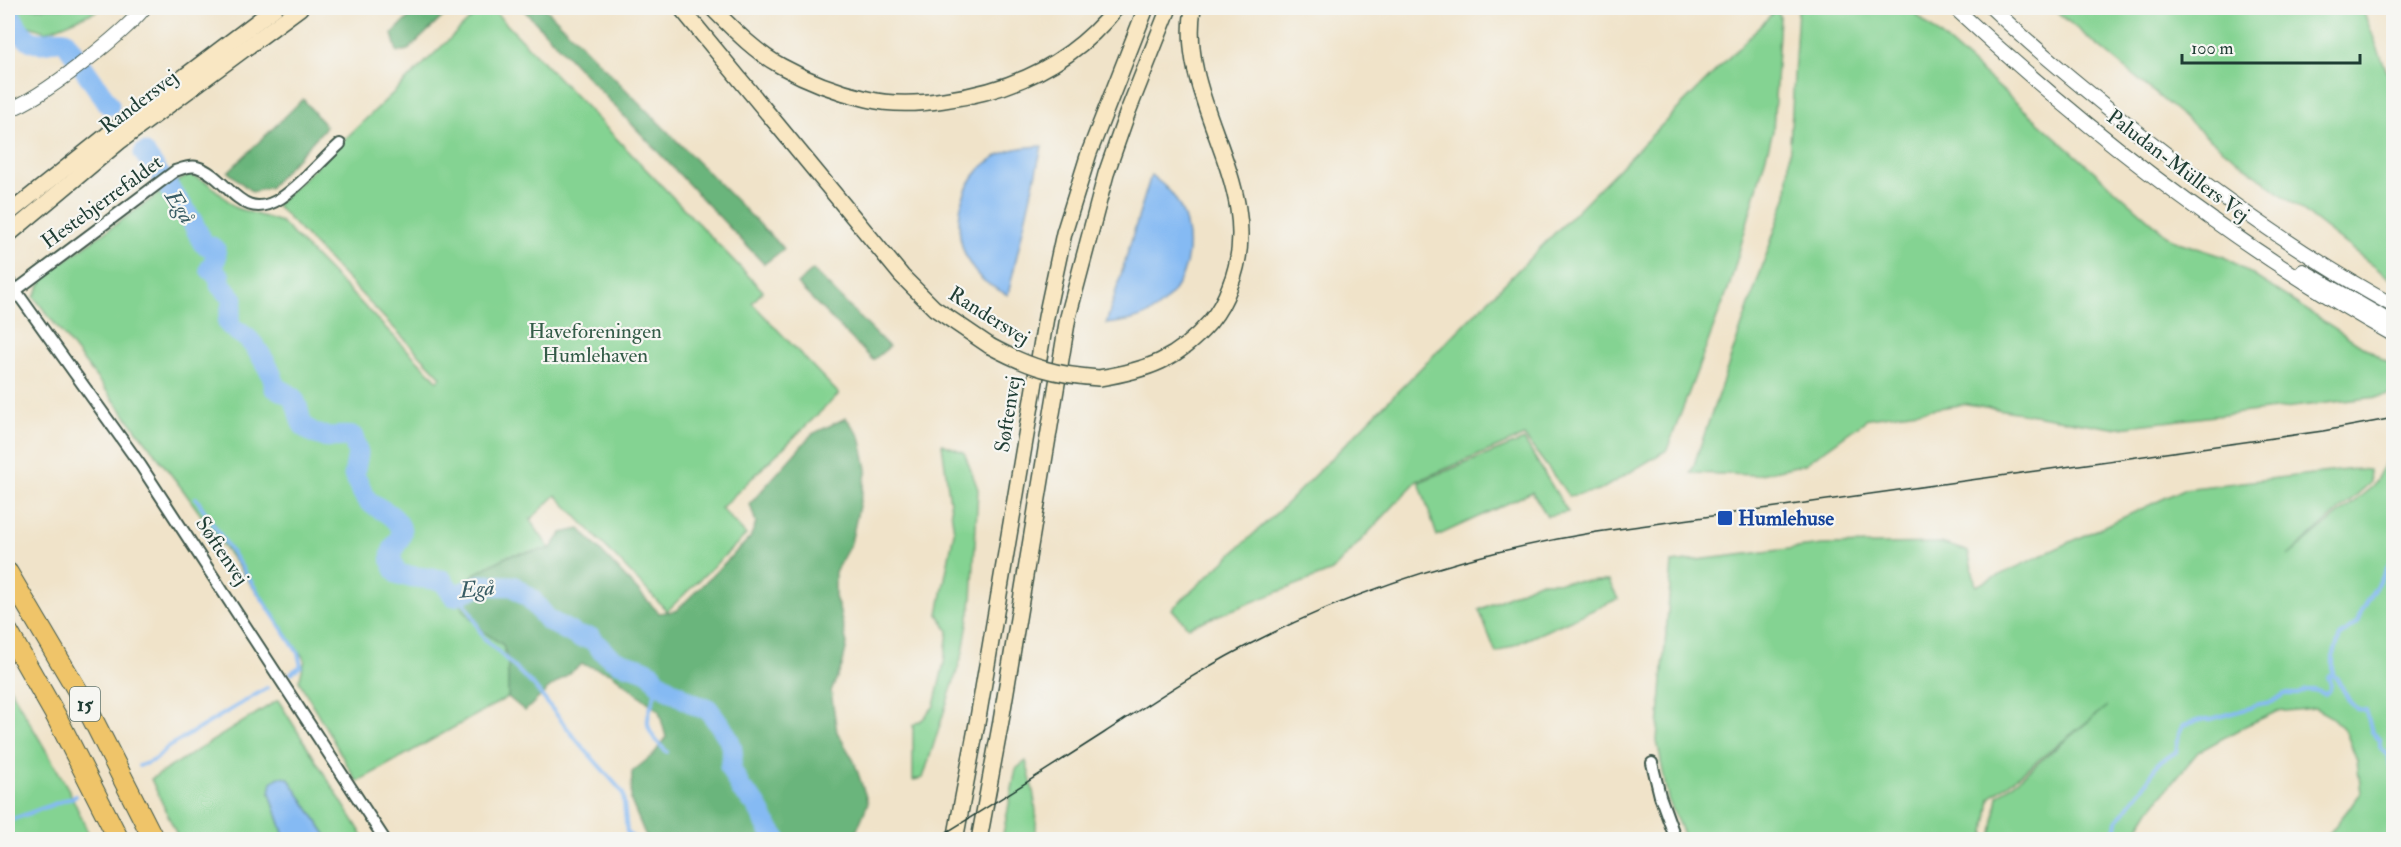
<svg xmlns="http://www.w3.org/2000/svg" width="2401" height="847" font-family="'IM FELL Double Pica',serif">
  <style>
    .green { fill: #84d392; stroke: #528863; stroke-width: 1.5 }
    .forest { fill: #6bb57c; stroke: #457958; stroke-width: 1.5 }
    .water { fill: #85baf3; stroke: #527c94; stroke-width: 1.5 }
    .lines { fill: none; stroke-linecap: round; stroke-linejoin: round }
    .stream { stroke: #85baf3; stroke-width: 4 }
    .river { stroke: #85baf3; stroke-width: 21 }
    .minor-casing { stroke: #3e564a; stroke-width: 14 }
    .tertiary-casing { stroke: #3e564a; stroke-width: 16 }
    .secondary-casing { stroke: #3e564a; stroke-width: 18 }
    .motorway-casing { stroke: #3e564a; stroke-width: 22 }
    .minor { stroke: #fff; stroke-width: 10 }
    .tertiary { stroke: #fff; stroke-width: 14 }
    .secondary { stroke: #f9e7c3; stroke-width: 15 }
    .motorway { stroke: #efc469; stroke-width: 20 }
    .tram { stroke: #1f3d34; stroke-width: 1.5 }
    .secondary-bridge-casing { stroke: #3e564a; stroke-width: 18; stroke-linecap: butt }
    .secondary-bridge { stroke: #f9e7c3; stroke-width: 15 }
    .transit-dot { fill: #1a4fb4; stroke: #f6f6f2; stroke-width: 2 }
    .labels { text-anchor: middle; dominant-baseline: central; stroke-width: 4.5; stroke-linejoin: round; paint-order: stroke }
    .shield { fill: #f6f6f2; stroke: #60746d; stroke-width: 1.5 }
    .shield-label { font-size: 20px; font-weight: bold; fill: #1f3d34 }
    .street-label { font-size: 21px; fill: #1f3d34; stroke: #f6f6f2 }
    .park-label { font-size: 21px; fill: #335b47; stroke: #f6f6f2 }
    .transit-label { font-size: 21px; font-weight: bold; fill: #164399; stroke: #f6f6f2; text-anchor: start }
    .water-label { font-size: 22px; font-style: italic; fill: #385c64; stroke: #f6f6f2 }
  </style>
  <rect width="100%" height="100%" fill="#f6f6f2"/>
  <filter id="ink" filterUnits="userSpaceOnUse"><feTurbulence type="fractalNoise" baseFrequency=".0167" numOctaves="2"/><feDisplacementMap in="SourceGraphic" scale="12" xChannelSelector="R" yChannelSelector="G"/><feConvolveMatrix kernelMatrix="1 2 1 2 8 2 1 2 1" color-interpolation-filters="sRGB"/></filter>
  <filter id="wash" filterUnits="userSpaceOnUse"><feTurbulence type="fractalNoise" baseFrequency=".008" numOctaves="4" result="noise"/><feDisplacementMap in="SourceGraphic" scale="24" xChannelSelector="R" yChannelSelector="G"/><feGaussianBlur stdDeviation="1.35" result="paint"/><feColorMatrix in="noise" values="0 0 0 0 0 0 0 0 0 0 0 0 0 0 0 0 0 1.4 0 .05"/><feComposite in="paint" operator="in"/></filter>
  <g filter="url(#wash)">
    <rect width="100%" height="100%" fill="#f0e3c9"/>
    <g class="green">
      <path d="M8,8H104L46,32L9,19Z"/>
      <path d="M482,8H491L763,291L752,303L839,394L721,508L746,535L667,611L556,495L530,520L550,549L510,555L474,574L484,632L503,645L508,661V697L357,782L299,681L305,660L183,490L34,297L46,274L174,183L190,175L208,183L236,208L281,222L438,381L441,377L276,205Z"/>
      <path d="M1798,8H1909L2172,240L2225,257L2393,366V393L2386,396L2112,428L1967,404L1869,418L1805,464L1756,475L1691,473L1787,195Z"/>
      <path d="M2052,8H2362L2387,72L2393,75V281L2209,138Z"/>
      <path d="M1776,10L1780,17L1773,131L1730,284L1667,450L1599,491L1569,496L1524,436L1417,481L1332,571L1188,627L1172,609L1285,505Z"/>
      <path d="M1524,440L1568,512L1547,516L1532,492L1437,536L1419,482Z"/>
      <path d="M942,444L964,452L978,489L972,600L963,652L923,778L913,780V725L923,719L934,706L944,663L948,631L938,614L954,532Z"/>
      <path d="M2393,447V839H2325L2361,793L2357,760L2345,730L2331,717L2315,708L2276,712L2245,726L2198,752L2152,807L2132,839H1991L1998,796L2107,706L1990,798L1984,839H1685L1668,799L1657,740L1672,563L1822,545L1941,543L1968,551L1976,586L2184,489L2355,469L2369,470L2370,483L2288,556L2373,486Z"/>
      <path d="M1609,581L1618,599L1496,653L1479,610L1539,582Z"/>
      <path d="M8,685L69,790L91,839H8Z"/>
      <path d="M278,700L365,839H329L288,778L270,793L285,839H179L151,779Z"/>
      <path d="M1026,761C1033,788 1039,812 1035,839H1002L1016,769Z"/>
    </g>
    <g class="forest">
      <path d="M418,8H452L408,50L397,52L392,34Z"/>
      <path d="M522,8H545L784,249L764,264Z"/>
      <path d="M303,99L326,127L269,188L252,192L228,172Z"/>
      <path d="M813,270L889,347L873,360L797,284Z"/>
      <path d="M846,418L860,436L867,469L851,543L835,572V597L839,608L847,644L842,666L831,691L837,732L854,761L868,803L854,837L852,840L650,839L645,834L631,801L632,772L654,754L666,737L659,711L611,673L582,664L547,690L525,711L508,697V661L503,645L484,632L462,609L460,593L474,574L510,555L550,549L562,533L580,529L659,613L676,611L750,538L756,523L750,504L812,434Z"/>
    </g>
    <g class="water">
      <path d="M1042,146L1008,295C1000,291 991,286 984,281C947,250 952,182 994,158C1009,148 1025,147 1042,146Z"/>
      <path d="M1151,175C1158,181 1167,187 1172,194C1199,230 1192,284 1155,310C1140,320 1123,322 1106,324Z"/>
      <path d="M279,777L288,778L329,839H285L270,793L272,782Z"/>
    </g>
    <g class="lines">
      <g class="stream">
        <path d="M196,498L298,653L301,666L291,673"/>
        <path d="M458,594L469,609L483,637L534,686L579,743L619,788L623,794L627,832L636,840"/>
        <path d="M2333,674V657L2340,636L2357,623L2362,609L2394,557"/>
        <path d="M658,683C650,717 636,723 667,752"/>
        <path d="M139,766L155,760L168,747L267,688"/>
        <path d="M8,821L76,796"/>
        <path d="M2108,840L2115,834L2117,821L2148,781L2157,764L2176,752L2179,733L2183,725L2205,719H2211L2250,708L2254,705L2272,702L2284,694H2298L2306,690H2314L2325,694L2330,690L2331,684L2328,678L2329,675L2336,677L2350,702L2357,709L2366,710L2372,732L2380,739V747L2389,756L2390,766L2394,767"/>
      </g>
      <g class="river">
        <path d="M8,10C14,22 23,43 40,43C49,43 56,39 65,41L109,105"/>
        <path d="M144,153L191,219L203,243L215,249L216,258L210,269L220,277V285L233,299L228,323C233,330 240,332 247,338C255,345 276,376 274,387C281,391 290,393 294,400C303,414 294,424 316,434C329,440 342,434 353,437L358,453L354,475C358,482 363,495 367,500C378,510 393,512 400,527C407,544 378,547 399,575L442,580L454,596L481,585L513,586L530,598L548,620L579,637L591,638C599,647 606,656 617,661C631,668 651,666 658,683L697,706L708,709C721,727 739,745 730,767L741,789L756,804L769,829L777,840"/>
      </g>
    </g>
  </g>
  <g filter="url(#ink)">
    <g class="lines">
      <defs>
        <g id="minor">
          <path d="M8,280L141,466L385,840"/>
          <path d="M15,291L175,171C181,169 190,165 197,167C229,176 240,225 281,198C300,186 322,160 340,144"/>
          <path d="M1652,763L1660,796L1676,840"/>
        </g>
        <g id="tertiary">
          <path d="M1955,8C2089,133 2233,245 2394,335"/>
          <path d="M1992,8C2036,50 2083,88 2130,126C2213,192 2301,255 2394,306"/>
          <path d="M8,110C41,99 122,35 144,8"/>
          <path d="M2303,271L2394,324"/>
        </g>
        <g id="secondary">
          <path d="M681,8L902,276L934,308L990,346"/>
          <path d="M712,8C733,29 755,52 781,66C808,81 837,92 867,99C891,105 919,104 944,100C1012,91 1073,63 1116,8"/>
          <path d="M8,214L107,135L275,8"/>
          <path d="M8,235L119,142L300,8"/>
          <path d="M1099,378C1148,370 1177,360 1210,322C1220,310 1225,300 1230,286C1270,188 1177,106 1193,8"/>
          <path d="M955,840L978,718L1046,317L1064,233L1089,153L1146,8"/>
          <path d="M979,840L1001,721L1068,317L1106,174L1127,114L1169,8"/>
        </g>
        <g id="motorway">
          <path d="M8,573L83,700L154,840"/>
          <path d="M8,632L56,716L119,840"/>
        </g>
      </defs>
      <use href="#minor" class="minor-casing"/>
      <use href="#tertiary" class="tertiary-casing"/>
      <use href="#secondary" class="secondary-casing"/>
      <use href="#motorway" class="motorway-casing"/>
      <use href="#minor" class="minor"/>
      <use href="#tertiary" class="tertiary"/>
      <use href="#secondary" class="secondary"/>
      <use href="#motorway" class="motorway"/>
      <path class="tram" d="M934,840C991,805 1048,769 1104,733C1155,700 1205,666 1260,639C1366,585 1479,551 1597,532L2323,431L2394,418"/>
      <defs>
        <path id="secondary-bridge" d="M990,346C1029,367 1055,375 1099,378"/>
      </defs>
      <use href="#secondary-bridge" class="secondary-bridge-casing"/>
      <use href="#secondary-bridge" class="secondary-bridge"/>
    </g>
  </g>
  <rect class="transit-dot" x="1717" y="510" width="16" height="16" rx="3"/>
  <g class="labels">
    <rect class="shield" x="70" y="687" width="30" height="34" rx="4.5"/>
    <g class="shield-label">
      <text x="85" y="704">15</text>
    </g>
    <g class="street-label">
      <text transform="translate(139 102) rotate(-37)">Randersvej</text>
      <text transform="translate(2178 166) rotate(37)">Paludan-Müllers Vej</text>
      <text transform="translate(102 202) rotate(-36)">Hestebjerrefaldet</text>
      <text transform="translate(989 316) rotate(32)">Randersvej</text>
      <text transform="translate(1008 414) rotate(-81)">Søftenvej</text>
      <text transform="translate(222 551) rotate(56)">Søftenvej</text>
    </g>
    <g class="park-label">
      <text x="595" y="331">Haveforeningen<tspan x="595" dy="24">Humlehaven</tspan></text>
    </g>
    <g class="transit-label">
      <text x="1738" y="518">Humlehuse</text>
    </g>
    <g class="water-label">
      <text transform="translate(180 207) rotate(57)">Egå</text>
      <text transform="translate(477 589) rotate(-6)">Egå</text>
    </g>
  </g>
  <rect width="2401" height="847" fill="none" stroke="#f6f6f2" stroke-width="30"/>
  <path d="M2182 54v9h178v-9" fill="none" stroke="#1f3d34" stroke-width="3"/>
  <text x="2191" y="54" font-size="18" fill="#1f3d34" stroke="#f6f6f2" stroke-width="4.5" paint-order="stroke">100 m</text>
</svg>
